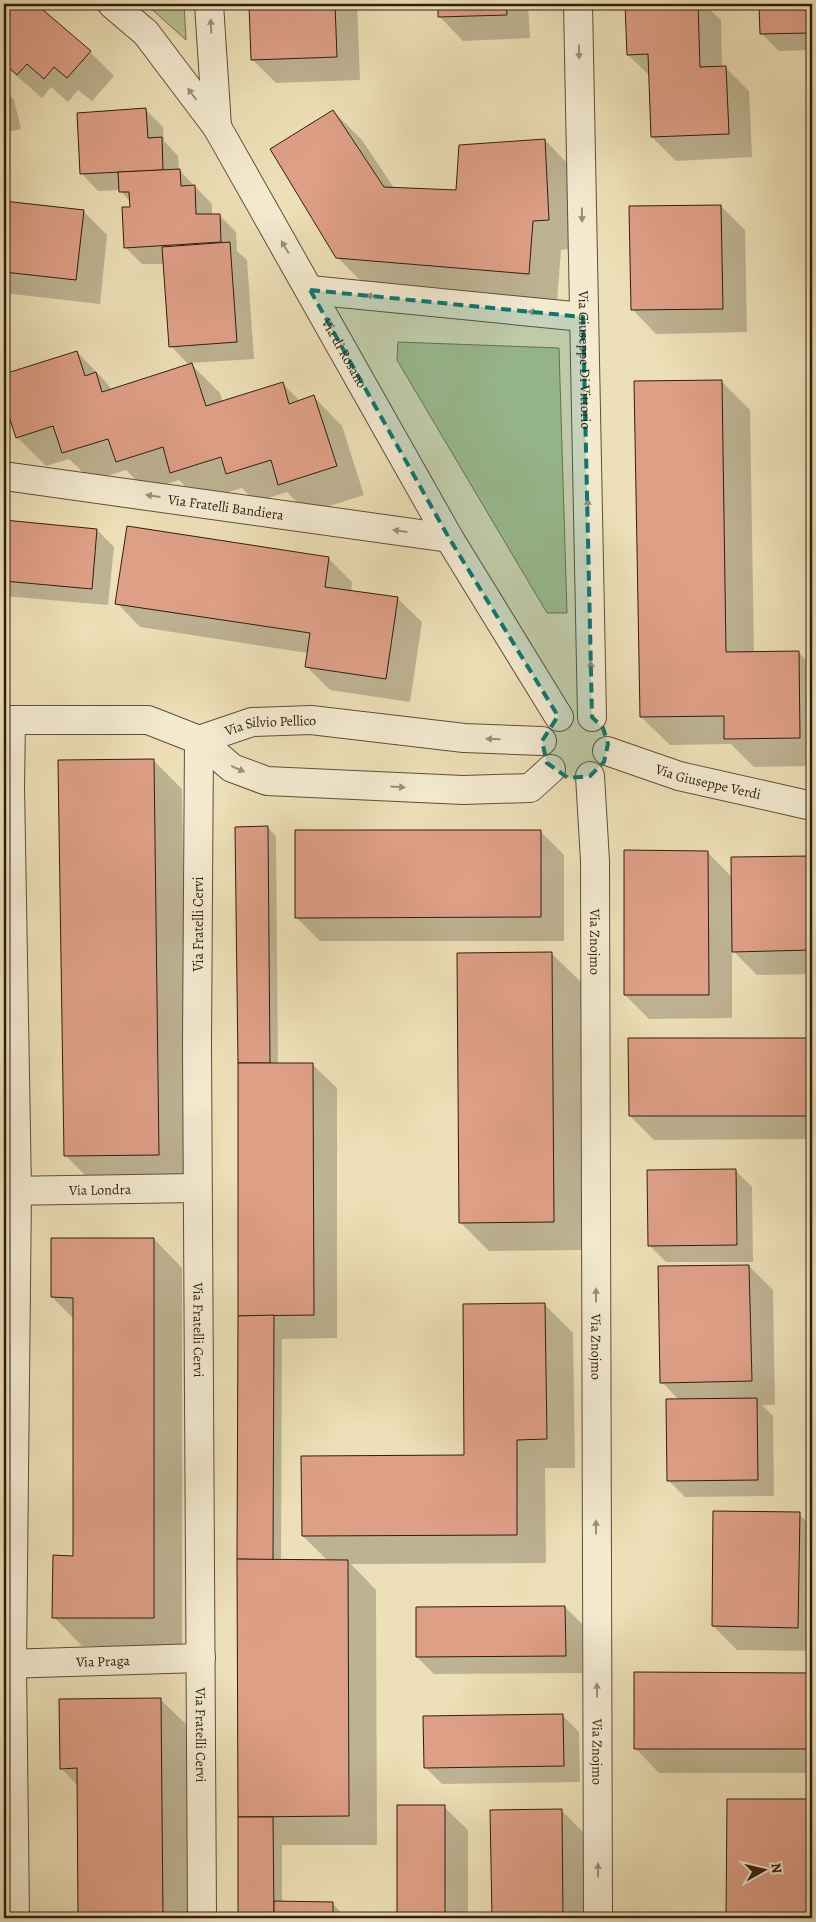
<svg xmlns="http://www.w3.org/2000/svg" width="816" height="1922" font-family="Alegreya,serif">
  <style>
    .green { fill: #b7c28f; stroke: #747050 }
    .shadow { fill: #0003 }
    .building { fill: #de9f87; stroke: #311d12 }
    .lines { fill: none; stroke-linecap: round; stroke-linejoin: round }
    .street-casing { stroke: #604e3b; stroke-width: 30 }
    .street { stroke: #f3ead0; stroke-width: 28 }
    .oneway { fill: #9c8e7a }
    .marked { fill: #0f766e; fill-opacity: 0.2; stroke: #0f766e; stroke-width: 4; stroke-dasharray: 10 6; stroke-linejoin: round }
    .labels { text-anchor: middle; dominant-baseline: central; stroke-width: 4; stroke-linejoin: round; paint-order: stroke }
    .street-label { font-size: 14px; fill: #311d12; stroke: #f3ead0 }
  </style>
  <rect width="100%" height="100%" fill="#eddfb7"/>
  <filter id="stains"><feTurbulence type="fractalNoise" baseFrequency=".004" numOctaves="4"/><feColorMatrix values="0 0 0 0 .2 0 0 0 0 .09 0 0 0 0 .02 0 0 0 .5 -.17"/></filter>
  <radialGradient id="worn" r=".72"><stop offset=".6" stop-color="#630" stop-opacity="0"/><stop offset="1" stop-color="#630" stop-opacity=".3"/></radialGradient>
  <g class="green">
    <path d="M146,4H184L186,40Z"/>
    <path d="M398,342L559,348L567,613H547L397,360Z"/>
  </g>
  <g class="shadow">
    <path d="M4,4H34L90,52L114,76L92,101L78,90L68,102L51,87L42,98L4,65Z"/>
    <path d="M250,4H357L360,80L276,83L252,59Z"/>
    <path d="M439,4H528L530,38L463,41L440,17Z"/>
    <path d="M626,4H704L721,20L722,67H725L749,91L752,157L676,161L652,137L650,76L628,55Z"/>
    <path d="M761,4H812V50L779,51L762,34Z"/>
    <path d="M4,89L14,100L21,129L4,133Z"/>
    <path d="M146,110L163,127L164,141L178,156L179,170L212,204V215H219L236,232L237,251L247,260L254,359L190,363L220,393L223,402L282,383L300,401L314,397L342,426L364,495L308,513L287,492L256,502L242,488L200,501L179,480L146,490L126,470L92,481L69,459L46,466L17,437L4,396V375L77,352L105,381L112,390L189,365L171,346L165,264H142L125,247L131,203L120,190L98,191L81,173Z"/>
    <path d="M333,111L362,140L394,188L457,191L545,140L573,169L578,248L561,250L557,302L366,286L337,257Z"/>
    <path d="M4,203L83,211L107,235L100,304L4,293Z"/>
    <path d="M721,206L745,230L747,332L656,334L633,310Z"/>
    <path d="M721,381L750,410L754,653L798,652L812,666V766L754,767L731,744L670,745L641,717Z"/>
    <path d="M4,521L97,530L114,547L108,605L4,596Z"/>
    <path d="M328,558L352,582L351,592L398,599L422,622L410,702L330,690L306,666L308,653L140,627L117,603Z"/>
    <path d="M153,760L182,789L187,1183L94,1184L65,1155Z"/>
    <path d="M268,828L276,836L278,1065H313L337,1088V1338L282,1339L281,1561H328L303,1536L466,1456L545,1305L573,1333L575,1468H545L546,1563L351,1564L376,1590L377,1845H282V1902L332,1903L347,1918H239L238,1559Z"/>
    <path d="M540,831L564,855V941H320L296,917Z"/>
    <path d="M707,852L732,877V858L812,857V974L757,975L732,950V1018L649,1019L625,995Z"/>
    <path d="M552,954L581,982L582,1250L489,1251L460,1222Z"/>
    <path d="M812,1039V1139L654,1140L630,1116L629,1040Z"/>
    <path d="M735,1170L752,1187L753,1262H666L649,1245Z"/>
    <path d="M154,1239L182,1268V1646H82L54,1617L74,1557V1319L52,1297Z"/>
    <path d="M749,1266L773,1290L775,1405H762L773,1416L774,1496L685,1497L668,1480L679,1400L662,1382Z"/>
    <path d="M799,1514L812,1527V1651L737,1650L713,1626Z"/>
    <path d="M565,1607L582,1624V1673L434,1674L417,1657Z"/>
    <path d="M635,1674H812V1773H659L636,1749Z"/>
    <path d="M161,1700L190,1728L191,1918H79L78,1786L61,1768Z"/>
    <path d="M562,1715L579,1732L580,1782L442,1784L425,1767Z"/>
    <path d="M728,1800L812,1801V1918H727Z"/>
    <path d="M399,1806L444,1807L468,1830V1918H398Z"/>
    <path d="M561,1810L585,1834L586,1918H493L492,1811Z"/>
  </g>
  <g class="building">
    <path d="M4,4H36L91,51L67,78L54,67L44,79L27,64L17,75L4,63Z"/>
    <path d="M249,4H335L337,57L251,60Z"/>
    <path d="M438,4H506L507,15L438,17Z"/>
    <path d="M625,4H698L700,67L726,66L729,134L651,137L648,54L627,55Z"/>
    <path d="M759,4H808L809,33L760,34Z"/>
    <path d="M146,108L148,138L162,137L163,170L80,174L77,113Z"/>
    <path d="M333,110L384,187L456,190L459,145L545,139L549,220L533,221L529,274L336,258L270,149Z"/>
    <path d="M180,169L181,186L195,185L196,214H220L221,242L124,248L122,207H130L129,192H119L118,172Z"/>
    <path d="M4,201L84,210L76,280L4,272Z"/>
    <path d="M721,205L723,309L631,310L629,206Z"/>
    <path d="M230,242L237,342L169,347L162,247Z"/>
    <path d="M77,351L85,376L96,372L102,392L192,363L206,406L283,382L289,404L314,395L337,466L278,485L271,460L226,474L221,457L170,473L163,447L116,462L108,439L62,453L53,426L16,438L4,401V374Z"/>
    <path d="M722,380L726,652L799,651L800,738L724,739V716L640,717L634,381Z"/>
    <path d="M4,520L97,529L92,589L4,581Z"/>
    <path d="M127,526L329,557L325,587L398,597L386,679L305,667L310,633L115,604Z"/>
    <path d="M154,759L159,1155L64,1156L58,760Z"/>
    <path d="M268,826L270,1063H238L235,827Z"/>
    <path d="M295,830H541V917L295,918Z"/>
    <path d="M624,850L708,851L709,995H624Z"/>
    <path d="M812,856V950L732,952L731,857Z"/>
    <path d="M552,952L554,1222L459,1223L457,953Z"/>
    <path d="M628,1038H812V1116H629Z"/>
    <path d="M238,1063H313L314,1315L238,1316Z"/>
    <path d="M736,1169L737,1245L648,1246L647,1170Z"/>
    <path d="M51,1238H154V1618H52L53,1555L73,1556V1298L51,1297Z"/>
    <path d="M749,1265L752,1381L660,1383L658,1266Z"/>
    <path d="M545,1303L547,1439L517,1440V1535L302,1536L301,1456L464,1455L463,1304Z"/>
    <path d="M274,1315L273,1560L237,1559L238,1316Z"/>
    <path d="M757,1398L758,1480L667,1481L666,1399Z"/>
    <path d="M713,1511L800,1512L798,1628L712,1626Z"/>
    <path d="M237,1559L348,1560L349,1816L238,1817Z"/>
    <path d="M565,1606L566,1656L416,1657V1607Z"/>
    <path d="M634,1672L812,1673V1749H634Z"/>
    <path d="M161,1698L163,1918H78L77,1768L60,1769L59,1699Z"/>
    <path d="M563,1714L564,1766L424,1768L423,1716Z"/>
    <path d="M727,1799H812L811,1918H726Z"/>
    <rect x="397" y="1805" width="48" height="113"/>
    <path d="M562,1809L563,1918H492L490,1810Z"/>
    <path d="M238,1817H273L274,1918H238Z"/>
    <path d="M274,1901L333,1902V1918H274Z"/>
  </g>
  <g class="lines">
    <defs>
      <g id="street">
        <path id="s1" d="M112,4L146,33L217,127L449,538L559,717"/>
        <path d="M209,4L217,127"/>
        <path id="s2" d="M578,4L592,717"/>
        <path d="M310,290L583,317"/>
        <path id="s3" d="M4,476L449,538"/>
        <path d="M4,720H148L199,740L232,768L267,781L463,790L530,788L551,769"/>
        <path d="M11,720L10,786L17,1191L12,1664L15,1918"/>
        <path id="s4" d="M199,740L197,1045L202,1918"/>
        <path id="s5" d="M199,740L252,722L311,720L464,738L542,741"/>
        <path id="s6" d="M607,751L679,776L812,806"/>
        <path id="s7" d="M590,776L595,861L598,1918"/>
        <path id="s8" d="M4,1191L197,1188"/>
        <path id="s9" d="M4,1664L201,1658"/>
      </g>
    </defs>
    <use href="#street" class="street-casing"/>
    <use href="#street" class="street"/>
  </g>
  <defs><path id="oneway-solid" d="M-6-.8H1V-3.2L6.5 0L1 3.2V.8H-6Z" transform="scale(1.25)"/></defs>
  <g class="oneway">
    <use href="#oneway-solid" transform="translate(211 26) rotate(-93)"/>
    <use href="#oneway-solid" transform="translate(579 52) rotate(89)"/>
    <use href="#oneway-solid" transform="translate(192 94) rotate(-127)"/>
    <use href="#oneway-solid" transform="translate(582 215) rotate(89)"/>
    <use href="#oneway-solid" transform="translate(285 247) rotate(-120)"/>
    <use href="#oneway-solid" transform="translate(373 296) rotate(-174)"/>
    <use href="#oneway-solid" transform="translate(535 312) rotate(-174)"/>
    <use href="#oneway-solid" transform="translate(153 496) rotate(-172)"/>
    <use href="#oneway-solid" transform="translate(588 506) rotate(-91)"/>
    <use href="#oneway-solid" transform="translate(400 531) rotate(-172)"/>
    <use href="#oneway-solid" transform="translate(591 668) rotate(-91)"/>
    <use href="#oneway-solid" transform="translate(493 739) rotate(-178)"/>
    <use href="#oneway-solid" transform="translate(238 769) rotate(24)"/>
    <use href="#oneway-solid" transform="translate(398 787) rotate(3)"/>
    <use href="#oneway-solid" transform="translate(596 1295) rotate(-90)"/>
    <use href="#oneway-solid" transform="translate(596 1527) rotate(-90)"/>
    <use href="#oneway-solid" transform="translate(597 1690) rotate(-90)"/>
    <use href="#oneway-solid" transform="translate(598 1870) rotate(-90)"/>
  </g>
  <path class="marked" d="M310,290L583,317L592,717L603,728L608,744L604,762L590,776L568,778L547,763L542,741L558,716L449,538Z"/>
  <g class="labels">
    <g class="street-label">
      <text stroke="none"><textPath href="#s1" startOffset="422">Via di Rosano</textPath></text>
      <text stroke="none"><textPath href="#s2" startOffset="356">Via Giuseppe Di Vittorio</textPath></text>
      <text stroke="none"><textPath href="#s3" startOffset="224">Via Fratelli Bandiera</textPath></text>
      <text stroke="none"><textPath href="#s5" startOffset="74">Via Silvio Pellico</textPath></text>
      <text stroke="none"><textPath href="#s6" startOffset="106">Via Giuseppe Verdi</textPath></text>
      <text transform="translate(198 924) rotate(-90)">Via Fratelli Cervi</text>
      <text stroke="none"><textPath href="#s7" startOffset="166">Via Znojmo</textPath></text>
      <text stroke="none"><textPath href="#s8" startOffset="96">Via Londra</textPath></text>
      <text stroke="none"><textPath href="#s4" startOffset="590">Via Fratelli Cervi</textPath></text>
      <text stroke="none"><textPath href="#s7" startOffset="571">Via Znojmo</textPath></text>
      <text stroke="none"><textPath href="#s9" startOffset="99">Via Praga</textPath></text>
      <text stroke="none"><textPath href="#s4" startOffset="995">Via Fratelli Cervi</textPath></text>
      <text stroke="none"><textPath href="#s7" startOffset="976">Via Znojmo</textPath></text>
    </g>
  </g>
  <rect width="816" height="1922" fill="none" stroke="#eddfb7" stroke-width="20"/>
  <rect x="5" y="5" width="806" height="1912" fill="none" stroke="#311d12" stroke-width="2.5"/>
  <rect x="10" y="10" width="796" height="1902" fill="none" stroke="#311d12"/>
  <g transform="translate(764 1870) rotate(82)" stroke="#f3ead0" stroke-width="4" paint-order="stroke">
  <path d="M0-4L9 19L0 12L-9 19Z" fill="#311d12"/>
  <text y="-8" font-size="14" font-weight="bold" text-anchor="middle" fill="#311d12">N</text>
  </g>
  <rect width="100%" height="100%" filter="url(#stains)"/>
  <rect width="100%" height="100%" fill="url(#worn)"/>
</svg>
